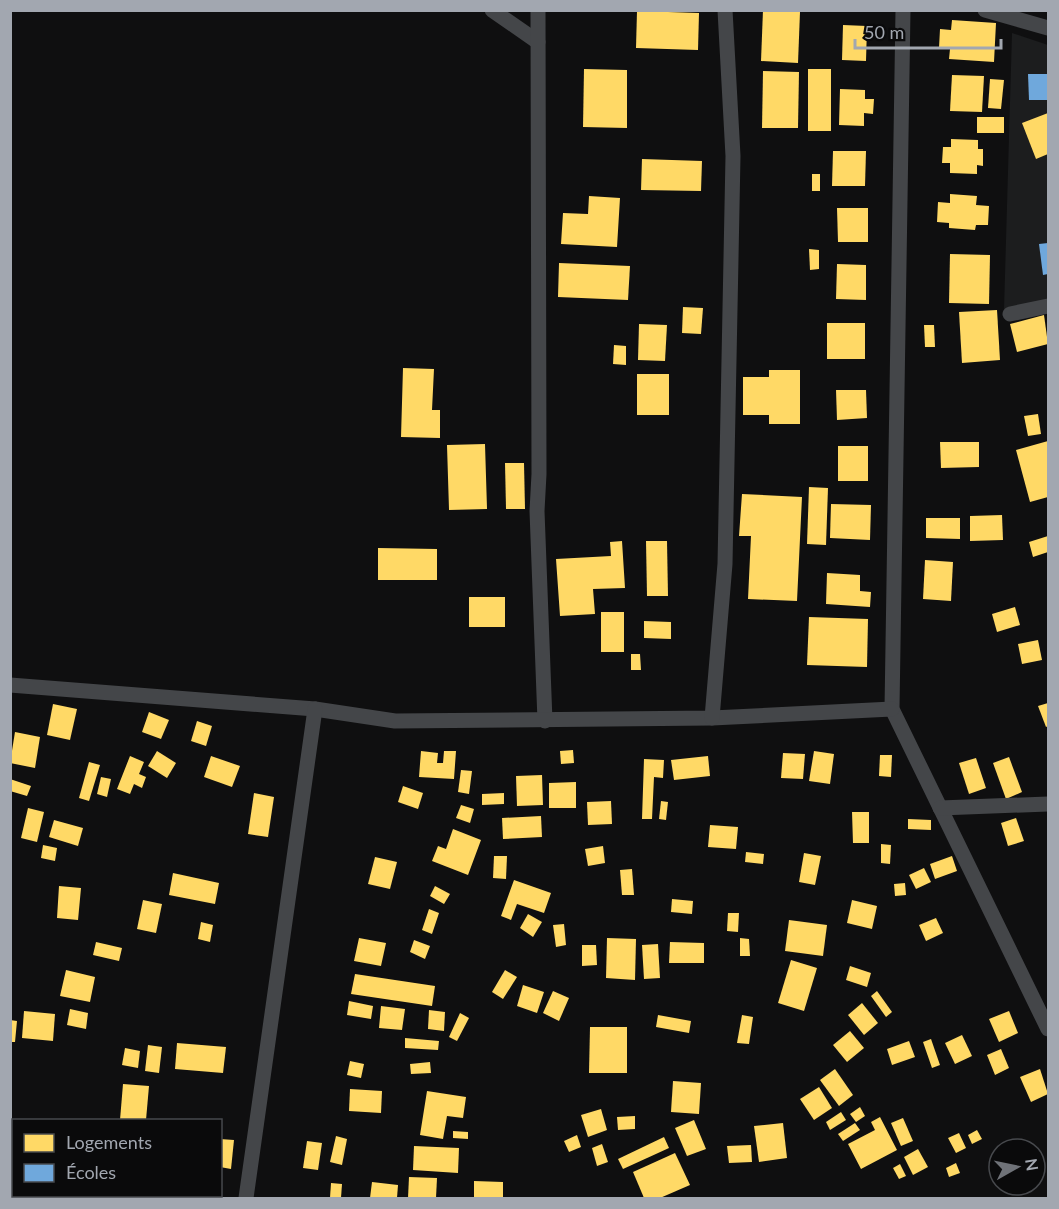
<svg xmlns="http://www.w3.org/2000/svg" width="1059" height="1209" font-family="Lato,sans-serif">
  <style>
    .built { fill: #1c1d1e }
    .homes { fill: #ffd966 }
    .schools { fill: #6fa8dc }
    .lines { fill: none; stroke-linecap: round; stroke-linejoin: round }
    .street { stroke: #444649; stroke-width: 15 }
  </style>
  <rect width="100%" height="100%" fill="#0f0f10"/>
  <path class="built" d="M1012,33L1048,45V301L1004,310Z"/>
  <g class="homes">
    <path d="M763,10L800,12L798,63L761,61Z"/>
    <path d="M637,11L699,13L698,50L636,48Z"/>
    <path d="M952,20L996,23L994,62L949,59L950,49L939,48L940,29L951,30Z"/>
    <path d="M843,25L867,26L866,61L842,60Z"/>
    <path d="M584,69L627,70V128L583,127Z"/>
    <rect x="808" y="69" width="23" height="62"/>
    <path d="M763,71L799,72L798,128H762Z"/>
    <path d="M952,75L984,76L982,112L950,111Z"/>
    <path d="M990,79L1004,80L1001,109L988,108Z"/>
    <path d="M840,89L865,90V99H874L873,114L864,113V126L839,125Z"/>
    <path d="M1048,113V154L1036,159L1022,123Z"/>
    <rect x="977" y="117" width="27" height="16"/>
    <path d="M951,139L978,140V149H983V166L977,165V174L950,173V163H942L943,147H951Z"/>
    <path d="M833,151H866L865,186H832Z"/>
    <path d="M642,159L702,161L701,191L641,190Z"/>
    <rect x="812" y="174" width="8" height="17"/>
    <path d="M950,194L977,196L976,205L989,206L988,225H976L975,230L949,228V223L937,222L938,202L950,203Z"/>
    <path d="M589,196L620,198L617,247L561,244L563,213L588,214Z"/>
    <path d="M837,208H868V242H838Z"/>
    <path d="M809,249L819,250V269L810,270Z"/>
    <path d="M950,254L990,255L989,304L949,303Z"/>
    <path d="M559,263L630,266L628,300L558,297Z"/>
    <path d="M837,264L866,265V300L836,299Z"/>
    <path d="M683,307L703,308L701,334L682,333Z"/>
    <path d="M997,310L1000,360L962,363L959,312Z"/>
    <path d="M1044,315L1048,344L1017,352L1010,324Z"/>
    <rect x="827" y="323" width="38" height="36"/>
    <path d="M639,324L667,325L665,361L638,360Z"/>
    <path d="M924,325H934L935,347H925Z"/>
    <path d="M614,345L626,346V365L613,364Z"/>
    <path d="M403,368L434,369L432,410H440V438L401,437Z"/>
    <path d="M769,370H800V424H769V415H743V377H769Z"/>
    <rect x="637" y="374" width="32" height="41"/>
    <path d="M836,390H866L867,418L837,420Z"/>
    <path d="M1038,414L1041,434L1028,436L1024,416Z"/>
    <path d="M1048,441V497L1030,502L1016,450Z"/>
    <path d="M940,442H979V467L941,468Z"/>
    <path d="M485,444L487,509L449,510L447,445Z"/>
    <rect x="838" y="446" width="30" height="35"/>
    <path d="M505,463H524L525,509H506Z"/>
    <path d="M809,487L828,488L826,545L807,544Z"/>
    <path d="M742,494L802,497L797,601L748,599L751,536H739Z"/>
    <path d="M831,504L871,505L870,540L830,538Z"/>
    <path d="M1002,515L1003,540L970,541V516Z"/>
    <path d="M926,518H960V539L926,538Z"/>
    <path d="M1048,536V552L1033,557L1029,542Z"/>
    <path d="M622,541L625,588L593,589L595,614L560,616L556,559L611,556L610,542Z"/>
    <path d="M646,541H667L668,596H647Z"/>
    <path d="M378,548L437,549V580H378Z"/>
    <path d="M925,560L953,562L951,601L923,599Z"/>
    <path d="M827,573L860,575V591L871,592L870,607L826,604Z"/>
    <rect x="469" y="597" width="36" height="30"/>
    <path d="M1015,607L1020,625L997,632L992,614Z"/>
    <rect x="601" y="612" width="23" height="40"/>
    <path d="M809,617L868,619L867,667L807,665Z"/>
    <path d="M644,621L671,622V639L644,638Z"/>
    <path d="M1038,640L1042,660L1022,664L1018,644Z"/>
    <path d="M631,654H640L641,670H631Z"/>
    <path d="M1048,703V726L1046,727L1038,706Z"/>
    <path d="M53,704L77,709L70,740L47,735Z"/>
    <path d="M149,712L169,720L161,739L142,732Z"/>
    <path d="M197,721L212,726L206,746L191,741Z"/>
    <path d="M15,732L40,737L35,768L10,763Z"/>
    <path d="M573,750L574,763L561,764L560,751Z"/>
    <path d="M157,751L176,763L167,778L148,766Z"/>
    <path d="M421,751L438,753L437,763H443L444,751H456L454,779L419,777Z"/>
    <path d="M814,751L834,754L830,784L809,781Z"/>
    <path d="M783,753L805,754L803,779L781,778Z"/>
    <path d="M880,755H892L891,777L879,776Z"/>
    <path d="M130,756L144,762L139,774L146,777L142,788L134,784L130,794L117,789Z"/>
    <path d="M211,756L240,766L232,787L204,777Z"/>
    <path d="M708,756L710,776L674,780L671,760Z"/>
    <path d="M1009,757L1022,792L1006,799L993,763Z"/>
    <path d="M976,758L986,788L969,794L959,763Z"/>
    <path d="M644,759L664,760L663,778L654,777L652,819H642Z"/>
    <path d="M89,762L100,765L89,801L79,798Z"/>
    <path d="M461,770L472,771L469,794L458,792Z"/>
    <path d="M542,775L543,805L517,806L516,776Z"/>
    <path d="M101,777L111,779L107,797L97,794Z"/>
    <path d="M10,779L31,786L27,796L10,791Z"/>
    <path d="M576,782V808H549V783Z"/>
    <path d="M403,786L423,793L418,809L398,802Z"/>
    <path d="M254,793L274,797L268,837L248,834Z"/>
    <path d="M504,793V804L482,805V794Z"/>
    <path d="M611,801L612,824L588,825L587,802Z"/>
    <path d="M661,801L668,802L666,820L659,819Z"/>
    <path d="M461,805L474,809L470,823L456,818Z"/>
    <path d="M28,808L44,812L37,842L21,838Z"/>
    <path d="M852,812H869V843H853Z"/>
    <path d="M541,816L542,837L503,839L502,818Z"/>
    <path d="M1016,818L1024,841L1008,846L1001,823Z"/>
    <path d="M908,819L931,820V830L908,829Z"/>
    <path d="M54,820L83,828L78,846L49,837Z"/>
    <path d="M710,825L738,827L736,849L708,847Z"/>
    <path d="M453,829L481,840L468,875L432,861L438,846L446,849Z"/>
    <path d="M881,844L891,845L890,864L881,863Z"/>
    <path d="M43,845L57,848L55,861L41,858Z"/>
    <path d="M603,846L605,863L588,866L585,849Z"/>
    <path d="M746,852L764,854L763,864L745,862Z"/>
    <path d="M804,853L821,856L815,885L799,882Z"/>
    <path d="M494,856H507L506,879L493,878Z"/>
    <path d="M952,856L957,871L935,879L930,864Z"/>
    <path d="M375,857L397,862L390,889L368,884Z"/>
    <path d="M924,868L931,882L916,889L909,875Z"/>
    <path d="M632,869L634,895H622L620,870Z"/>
    <path d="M173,873L219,883L215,904L169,895Z"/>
    <path d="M514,880L551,893L544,913L517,904L511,920L501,916Z"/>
    <path d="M905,883L906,895L895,896L894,884Z"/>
    <path d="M59,886L81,888L78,920L57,918Z"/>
    <path d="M435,886L450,894L444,904L430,896Z"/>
    <path d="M672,899L693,901L692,914L671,912Z"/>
    <path d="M143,900L162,904L156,933L137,929Z"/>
    <path d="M852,900L877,906L872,929L847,923Z"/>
    <path d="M429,909L439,913L432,934L422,930Z"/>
    <path d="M728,913H739L738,932L727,931Z"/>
    <path d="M528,914L542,922L533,937L520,928Z"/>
    <path d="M936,918L943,933L926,941L919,925Z"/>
    <path d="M789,920L827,925L823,956L785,951Z"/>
    <path d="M201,922L213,925L210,942L198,939Z"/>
    <path d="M564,924L566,945L556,947L553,925Z"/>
    <path d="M359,938L386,943L381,966L354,961Z"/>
    <path d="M607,938L636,939L635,980L606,978Z"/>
    <path d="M740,938L749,939L750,956H740Z"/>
    <path d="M414,940L430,946L425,959L410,952Z"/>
    <path d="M96,942L122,948L119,961L93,955Z"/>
    <path d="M670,942L704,943V963H669Z"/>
    <path d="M658,944L660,978L644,979L642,945Z"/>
    <path d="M582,945H596L597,965L582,966Z"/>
    <path d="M791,960L817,968L804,1011L778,1003Z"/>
    <path d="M850,966L871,973L867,987L846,980Z"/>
    <path d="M66,970L95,977L90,1002L60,996Z"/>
    <path d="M505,970L517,977L503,999L492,992Z"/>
    <path d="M355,974L435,986L432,1006L351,994Z"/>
    <path d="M523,985L544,992L537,1013L517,1006Z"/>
    <path d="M553,991L569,998L559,1021L543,1013Z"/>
    <path d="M877,991L892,1012L886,1017L871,996Z"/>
    <path d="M349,1001L373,1006L371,1019L347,1015Z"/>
    <path d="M862,1003L878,1023L864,1035L848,1015Z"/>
    <path d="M381,1006L405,1009L402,1030L379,1028Z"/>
    <path d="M70,1009L88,1013L86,1029L67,1025Z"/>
    <path d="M429,1010L445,1012L444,1031L428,1029Z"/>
    <path d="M24,1011L55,1014L53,1041L22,1038Z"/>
    <path d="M1009,1011L1018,1033L999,1042L989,1019Z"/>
    <path d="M460,1013L469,1018L457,1041L449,1037Z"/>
    <path d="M658,1015L691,1021L689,1033L656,1027Z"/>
    <path d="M742,1015L753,1017L749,1044L737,1043Z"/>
    <path d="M10,1020L17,1021L15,1042H10Z"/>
    <path d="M590,1027H627V1073H589Z"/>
    <path d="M850,1031L864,1048L847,1062L833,1045Z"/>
    <path d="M962,1035L972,1056L955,1064L945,1043Z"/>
    <path d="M405,1038L439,1041L438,1050L405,1048Z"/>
    <path d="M931,1039L940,1065L932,1068L923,1042Z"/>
    <path d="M909,1041L915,1057L892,1065L887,1049Z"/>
    <path d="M177,1043L226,1047L223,1073L175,1069Z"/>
    <path d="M148,1045L162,1047L159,1073L145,1071Z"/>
    <path d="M125,1048L140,1051L138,1068L122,1065Z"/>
    <path d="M1001,1049L1009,1068L995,1075L987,1055Z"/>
    <path d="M350,1061L364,1064L361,1078L347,1075Z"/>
    <path d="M430,1062L431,1073L411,1074L410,1064Z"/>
    <path d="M835,1069L853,1095L839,1106L820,1080Z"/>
    <path d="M1040,1069L1048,1094L1031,1102L1020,1077Z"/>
    <path d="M673,1081L701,1083L699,1114L671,1112Z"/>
    <path d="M123,1084L149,1086L146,1120H120Z"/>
    <path d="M819,1087L832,1108L814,1120L800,1099Z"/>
    <path d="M350,1089L382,1091L381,1113L349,1111Z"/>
    <path d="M427,1091L466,1097L463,1118L447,1116L443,1139L420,1135Z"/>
    <path d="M860,1107L865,1116L856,1122L850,1114Z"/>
    <path d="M601,1109L607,1130L588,1137L581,1115Z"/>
    <path d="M841,1112L846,1120L830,1130L826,1122Z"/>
    <path d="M635,1116V1129L618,1130L617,1117Z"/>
    <path d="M880,1117L897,1150L861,1169L848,1144L875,1130L871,1122Z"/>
    <path d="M903,1118L913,1141L901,1146L891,1123Z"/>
    <path d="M694,1120L706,1149L687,1156L675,1128Z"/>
    <path d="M783,1123L787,1158L759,1162L754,1126Z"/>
    <path d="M855,1123L860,1130L843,1141L838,1134Z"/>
    <path d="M977,1130L982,1139L972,1144L968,1135Z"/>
    <path d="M453,1131L468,1132V1139L453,1138Z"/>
    <path d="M959,1133L966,1148L956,1153L948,1138Z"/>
    <path d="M577,1135L581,1147L569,1152L564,1141Z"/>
    <path d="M336,1136L347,1139L342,1165L330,1162Z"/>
    <path d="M664,1137L669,1148L623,1169L618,1159Z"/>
    <path d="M220,1139L234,1140L231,1169L220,1167Z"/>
    <path d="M307,1141L322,1143L318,1170L303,1168Z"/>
    <path d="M602,1144L608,1162L597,1166L592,1148Z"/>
    <path d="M751,1145L752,1162L729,1163L727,1146Z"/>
    <path d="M414,1146L459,1148L458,1173L413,1170Z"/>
    <path d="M918,1149L928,1167L913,1175L904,1157Z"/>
    <path d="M675,1153L690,1185L660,1198H644L633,1172Z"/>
    <path d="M956,1163L960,1173L949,1177L946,1168Z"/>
    <path d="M900,1164L906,1176L899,1179L893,1168Z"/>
    <path d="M409,1177L437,1178L436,1198H408Z"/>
    <path d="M474,1181L503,1182V1198H474Z"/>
    <path d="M372,1182L398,1185L397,1198H370Z"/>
    <path d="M331,1183L342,1184L341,1198H330Z"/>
  </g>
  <g class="schools">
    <path d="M1028,74H1048V100H1029Z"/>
    <path d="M1048,243V274L1043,275L1039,244Z"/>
  </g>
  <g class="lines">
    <g class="street">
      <path d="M492,10L538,42"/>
      <path d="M538,10L539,474L537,511L545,721"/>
      <path d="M903,10L892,709L1048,1029"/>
      <path d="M985,10L1048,28"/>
      <path d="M1010,314L1048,306"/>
      <path d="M10,685L315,709L395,721L712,718L892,709"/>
      <path d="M712,718L725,564L733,156L725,10"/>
      <path d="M940,808L1048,804"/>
      <path d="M246,1198L315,709"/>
    </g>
  </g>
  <rect width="1059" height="1209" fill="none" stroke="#a2a7b0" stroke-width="24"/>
  <rect x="12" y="1119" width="210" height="78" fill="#0a0a0b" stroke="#47494d" stroke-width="1.5"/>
  <rect x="24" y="1134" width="30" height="18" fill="#ffd966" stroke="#47494d" stroke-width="1.5"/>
  <text x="66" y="1149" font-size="18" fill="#a2a7b0">Logements</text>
  <rect x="24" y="1164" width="30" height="18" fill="#6fa8dc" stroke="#47494d" stroke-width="1.5"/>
  <text x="66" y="1179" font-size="18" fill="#a2a7b0">Écoles</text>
  <g transform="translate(1017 1167) rotate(81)"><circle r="28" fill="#0a0a0b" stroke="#47494d" stroke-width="1.5"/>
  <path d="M0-4.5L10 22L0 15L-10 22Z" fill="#6f7278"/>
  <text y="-9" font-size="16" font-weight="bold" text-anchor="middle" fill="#a2a7b0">N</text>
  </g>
  <path d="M855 39v9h146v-9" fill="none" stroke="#a2a7b0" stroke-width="3"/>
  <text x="864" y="39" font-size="18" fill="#a2a7b0" stroke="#0a0a0b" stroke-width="4.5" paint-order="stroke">50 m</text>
</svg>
